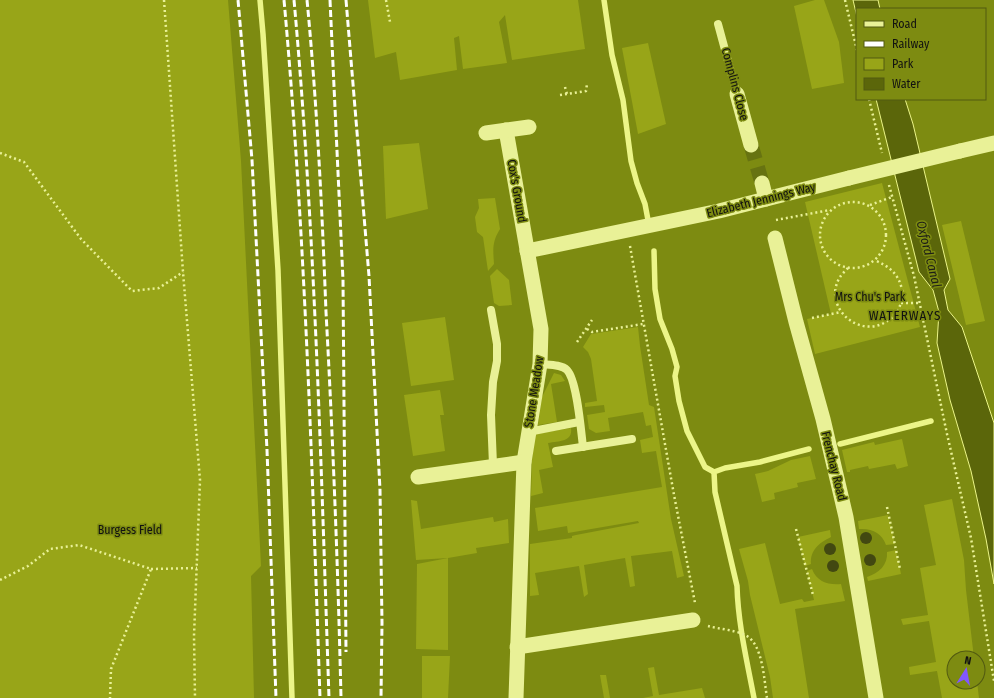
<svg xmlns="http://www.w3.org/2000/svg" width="994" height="698" font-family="'Fira Sans Condensed',sans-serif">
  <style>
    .green { fill: #98a518 }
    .water { fill: #5b660a; stroke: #ecf588 }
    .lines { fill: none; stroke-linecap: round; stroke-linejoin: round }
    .stream { stroke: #ecf588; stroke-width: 5.5 }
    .minor-tunnel { stroke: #677311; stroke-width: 15; stroke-dasharray: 15 8; stroke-linecap: butt }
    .path { stroke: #e9f197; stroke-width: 2.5; stroke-dasharray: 2 3; stroke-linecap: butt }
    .service { stroke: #e9f197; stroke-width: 8 }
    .minor { stroke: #e9f197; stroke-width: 15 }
    .rail { stroke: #fff; stroke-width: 3; stroke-dasharray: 7 3; stroke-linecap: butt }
    .minor-bridge { stroke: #e9f197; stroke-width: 15 }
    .tree { fill: #424811 }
    .labels { text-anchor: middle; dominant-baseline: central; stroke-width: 3; stroke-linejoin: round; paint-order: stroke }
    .street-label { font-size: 12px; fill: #111; stroke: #7d8b11 }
    .park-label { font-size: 12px; fill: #111; stroke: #7d8b11 }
    .water-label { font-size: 13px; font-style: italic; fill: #1c1d18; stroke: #7d8b11 }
    .neighbourhood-label { font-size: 13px; letter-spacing: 1px; fill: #111; stroke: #7d8b11 }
  </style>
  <rect width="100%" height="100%" fill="#7d8b11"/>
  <g class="green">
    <path d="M0,0H228L241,161L261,566L251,576L254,698H0Z"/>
    <path d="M368,0H578L585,49L512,60L505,15L499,22L507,63L463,69L459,36L454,38L457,70L400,80L396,52L375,58Z"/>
    <path d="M815,0H824L839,42L844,83L812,89L794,6Z"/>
    <path d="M648,43L666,124L638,134L622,48Z"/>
    <path d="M419,143L428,209L386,219L383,146Z"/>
    <path d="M882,183L920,327L815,354L807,319L831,314L805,202Z"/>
    <path d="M495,198L500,229C492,242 493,249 494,264L488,271L483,237L477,232L475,217L479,208L478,199Z"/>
    <path d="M961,221L985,321L966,325L942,225Z"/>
    <path d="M497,269L509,280L512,305L499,306L494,303L490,276Z"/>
    <path d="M445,317L454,380L411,386L402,323Z"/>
    <path d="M638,327L640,346L649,405L654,407L671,519L684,576L677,578L672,551L631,556L635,586L630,587L625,558L584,565L588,594L584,597L579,566L535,573L539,595L530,596V544L572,538V536L576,535L639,523L638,521L568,533L567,526L538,531L535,508L662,487L656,451L642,453L640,440L653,437L651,425L646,426L643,412L608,418L610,431L596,433L589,429L587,415L605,412L604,405L585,407V403L597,401L591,359L588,352L583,347L591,334Z"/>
    <path d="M554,373L561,375L565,381L551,384L557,422L538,425L542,397Z"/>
    <path d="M440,390L444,415H440L445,451L413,456L404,395Z"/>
    <path d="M571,428C573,442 559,441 548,443L553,467L539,470L543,493L531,496L532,460L535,434Z"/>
    <path d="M902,439L908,466L897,469L895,464L869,469L868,466L850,470V472H847L842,450L874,442L875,445Z"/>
    <path d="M810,456L816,479L797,483L798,487L774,493L775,499L762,502L755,474L768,471L791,460Z"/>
    <path d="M952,499L964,560L966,590L974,658H954V682H977L979,698H942L937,671L910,675L909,667L936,662L929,621L903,625L901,619L928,615L920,568L936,565L924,505Z"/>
    <path d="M411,500L417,501L421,529L493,517L494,522L508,519L509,543L476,548L477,553L448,558V650L416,649L417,564L448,558L416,560Z"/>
    <path d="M888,515L895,544L886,545C882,533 872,528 859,529L858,521Z"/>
    <path d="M830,530L831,537C819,543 810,550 811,564L805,566L798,537Z"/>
    <path d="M765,543L780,604L802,599L804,602L814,600L807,571L812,569C817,582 828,585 841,584L845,601L795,609L809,698H773L770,677L750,595L748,581L739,549Z"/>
    <path d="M896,550L901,574L868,581L867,577C879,573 888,565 887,552Z"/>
    <path d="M422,656H450L448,698H422Z"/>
    <path d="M654,667L659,695L702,688L705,698H643L653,696L648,668Z"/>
    <path d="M600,675H606L610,698H604Z"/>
  </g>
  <g class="water">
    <path d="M853,0H878L880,9H857V17Z"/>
    <path d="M876,99H905L913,124L950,279L944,290L948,310L962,327L994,423V584L986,539L971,471L950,400L937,343L939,312L933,290L919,272Z"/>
  </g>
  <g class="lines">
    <g class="stream">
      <path d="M260,0L263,34L278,270L292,698"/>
      <path d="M604,0L612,55L623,100L631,161L637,183L645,204L648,220"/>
      <path d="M654,251L655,289L660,319L672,349L677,367L675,376L679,401L687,431L705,467L714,472"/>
      <path d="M840,444L931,421"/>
      <path d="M754,698C747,661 738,624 737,586L715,492L714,472L725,468L760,462L809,449"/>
    </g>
    <path class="minor-tunnel" d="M751,145L762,183"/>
    <g class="path">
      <path d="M164,0L183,272L200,480L194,636L195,698"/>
      <path d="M386,0L390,22"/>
      <path d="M845,0L857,50"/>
      <path d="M565,87L567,94"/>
      <path d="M560,95L586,91L587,84"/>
      <path d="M869,99L882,153"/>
      <path d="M0,153L24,162L81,239L132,291L159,288L183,272"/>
      <path d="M889,185L914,276L947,434L971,538L994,681"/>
      <circle cx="853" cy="235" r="33"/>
      <path d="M870,205L892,197"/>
      <path d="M776,220L830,210"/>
      <path d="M630,246L674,495L695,603"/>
      <path d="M848,268C845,271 842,274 840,277C823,304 854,336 882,324C888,321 894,317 898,310C901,304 903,297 902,290C899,274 889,266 874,260"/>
      <path d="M901,303H919"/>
      <path d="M812,318L841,312"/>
      <path d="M587,329L592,332L643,324"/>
      <path d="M577,342L592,320"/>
      <path d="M887,507L900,569"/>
      <path d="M796,529L813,595"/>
      <path d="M151,569L197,568"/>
      <path d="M0,580L28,566L50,549L79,545L151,569L111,669L110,698"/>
      <path d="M708,626C719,629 735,630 745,635C763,643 764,680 767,698"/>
    </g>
    <g class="service">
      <path d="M718,24L737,94"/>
      <path d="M491,310L497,344V361L493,382L491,415L493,465"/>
      <path d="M540,364C548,365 561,364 567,370C577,380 581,431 583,447"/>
      <path d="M528,432L579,422"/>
      <path d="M556,451L632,439"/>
    </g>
    <g class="minor">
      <path d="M737,94L751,145"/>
      <path d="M506,130L541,329L540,364L524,462L516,698"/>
      <path d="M486,133L529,127"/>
      <path d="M960,151L994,143"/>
      <path d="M762,183L766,199"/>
      <path d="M775,238L796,322L823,419L846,517L876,698"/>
      <path d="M527,251L719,211L849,178"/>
      <path d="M418,477L524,462"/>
      <path d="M517,647L693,620"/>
    </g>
    <g class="rail">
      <path d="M238,0L252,160L267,450L276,698"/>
      <path d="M284,0C305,232 312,465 320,698"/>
      <path d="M294,0C315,232 321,465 329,698"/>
      <path d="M307,0C317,104 322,208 326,312C333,441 338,569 341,698"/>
      <path d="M330,0L343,280L346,652"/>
      <path d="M346,0L369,276L380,490L382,623L381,698"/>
    </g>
    <path class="minor-bridge" d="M849,178L960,151"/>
  </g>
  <g class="tree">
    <circle cx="866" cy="538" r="6"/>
    <circle cx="830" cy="549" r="6"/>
    <circle cx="870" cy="560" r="6"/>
    <circle cx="833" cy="566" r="6"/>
  </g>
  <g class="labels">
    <g class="street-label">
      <text transform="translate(735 84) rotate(75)">Complins Close</text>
      <text transform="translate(517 191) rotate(80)">Cox's Ground</text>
      <text transform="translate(761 200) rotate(-14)">Elizabeth Jennings Way</text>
      <text transform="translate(534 392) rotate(-81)">Stone Meadow</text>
      <text transform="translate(834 466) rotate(76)">Frenchay Road</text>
    </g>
    <g class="park-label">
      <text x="870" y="297">Mrs Chu's Park</text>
      <text x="130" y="530">Burgess Field</text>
    </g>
    <g class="water-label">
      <text transform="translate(929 254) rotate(76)">Oxford Canal</text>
    </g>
    <g class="neighbourhood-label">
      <text x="905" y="315">WATERWAYS</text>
    </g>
  </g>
  <rect x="856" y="8" width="130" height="92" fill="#7d8b11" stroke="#525a11"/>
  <rect x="864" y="21" width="20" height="6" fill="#e9f197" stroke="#525a11"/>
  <text x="892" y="28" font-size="12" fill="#111111">Road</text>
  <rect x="864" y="41" width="20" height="6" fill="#ffffff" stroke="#525a11"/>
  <text x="892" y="48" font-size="12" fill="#111111">Railway</text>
  <rect x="864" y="58" width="20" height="12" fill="#98a518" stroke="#525a11"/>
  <text x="892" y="68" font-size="12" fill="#111111">Park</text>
  <rect x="864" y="78" width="20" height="12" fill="#5b660a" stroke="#525a11"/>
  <text x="892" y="88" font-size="12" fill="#111111">Water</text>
  <g transform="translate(966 670) rotate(11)"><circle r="19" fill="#7d8b11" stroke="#525a11"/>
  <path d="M0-3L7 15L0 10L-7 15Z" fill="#8257ff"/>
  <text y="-6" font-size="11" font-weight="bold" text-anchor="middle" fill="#111111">N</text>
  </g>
</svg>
